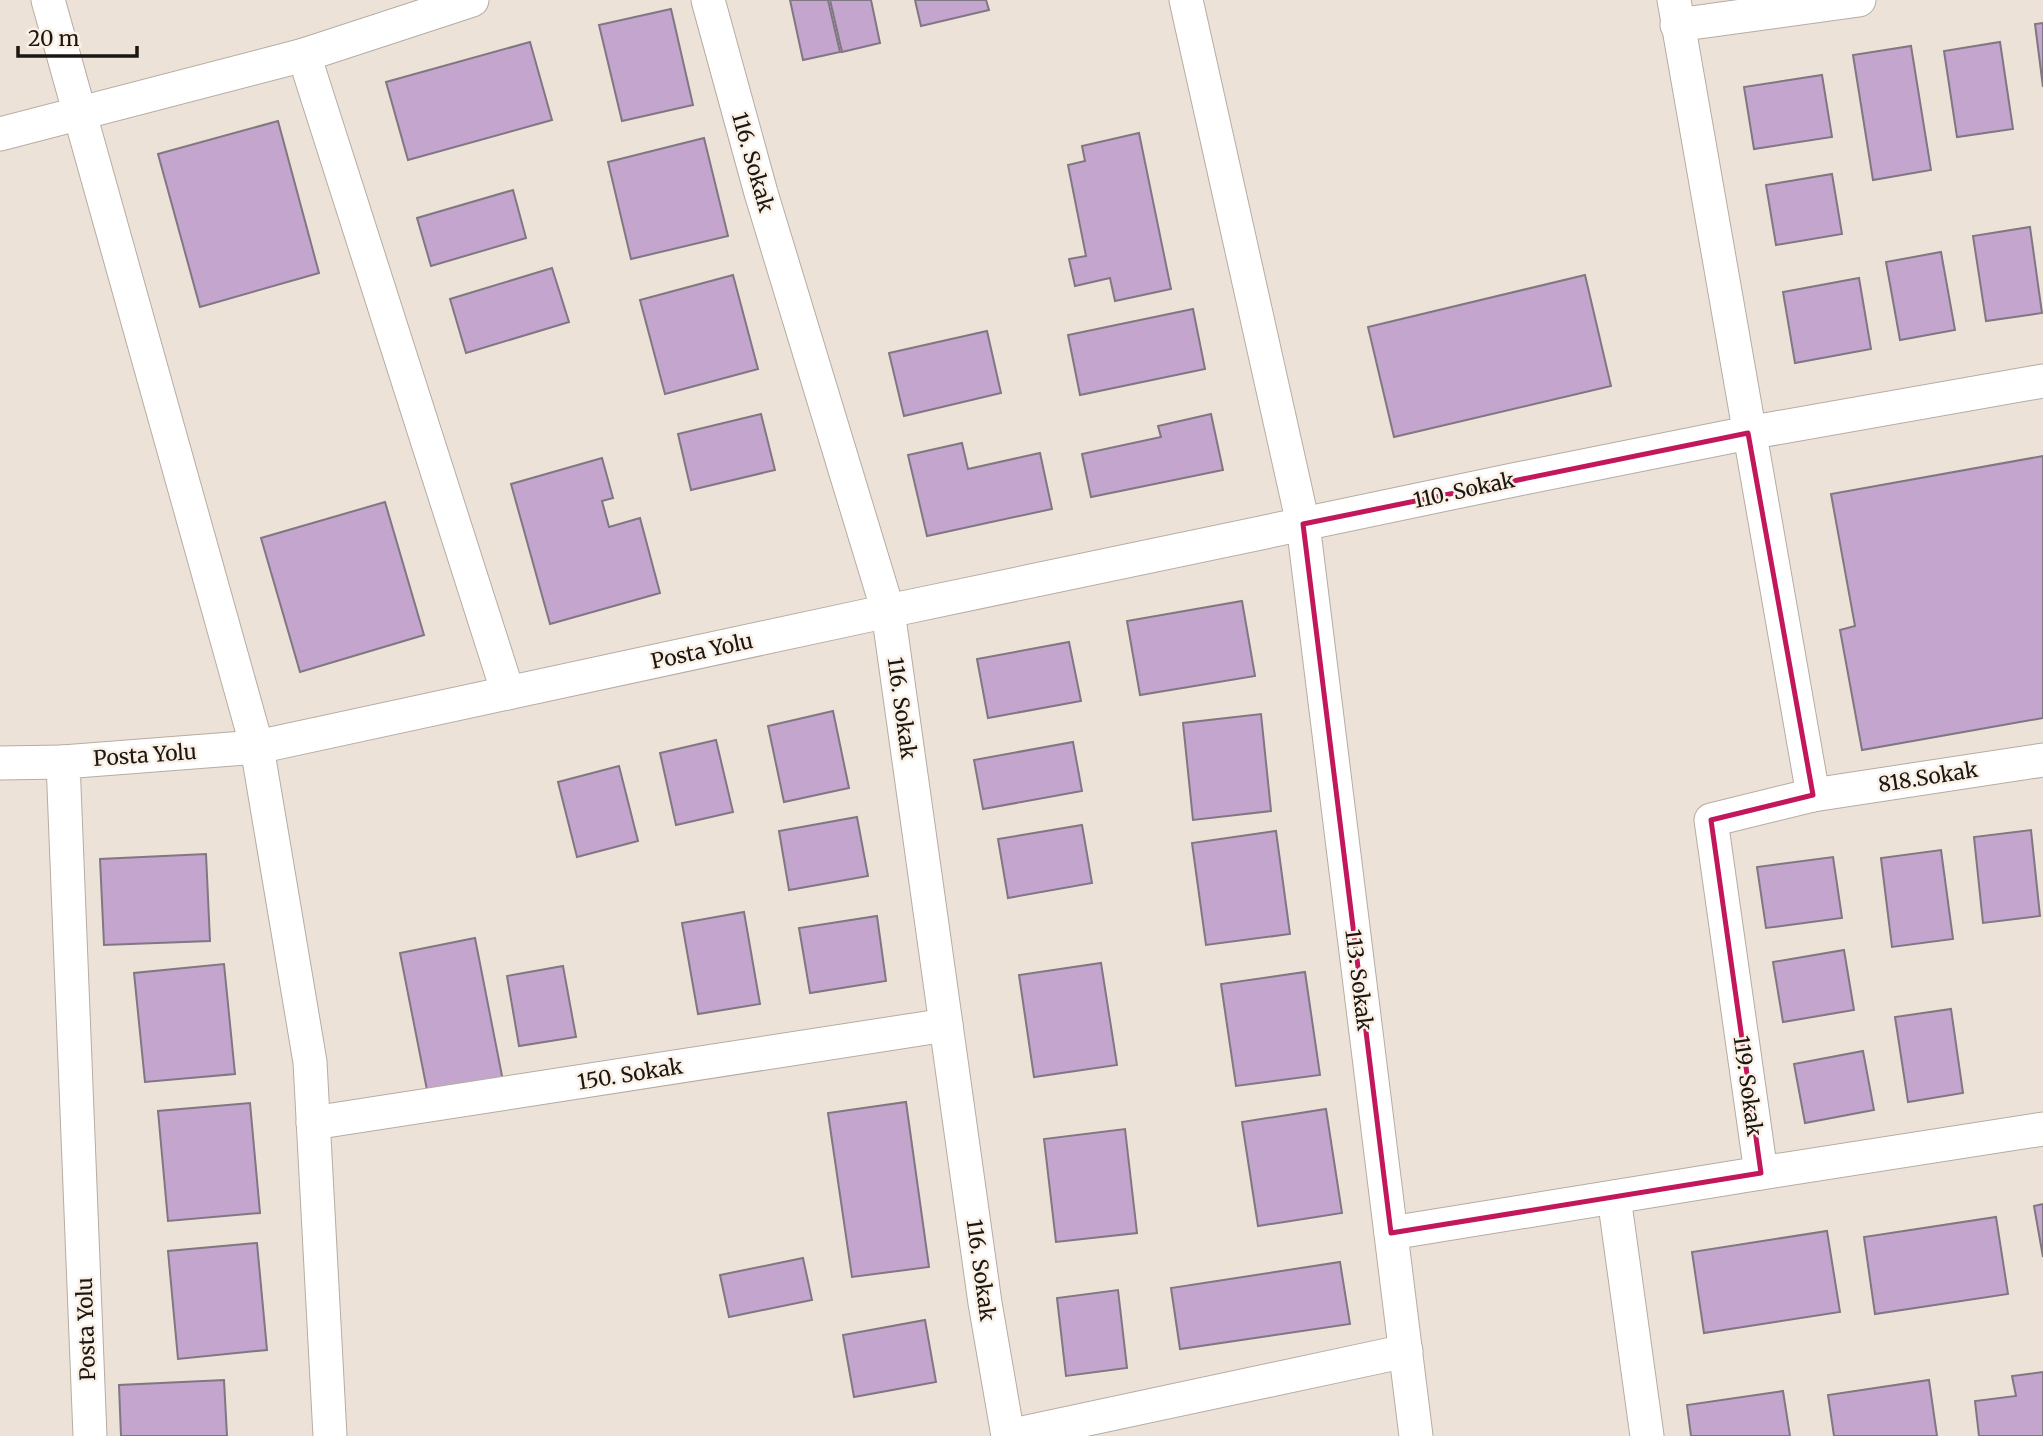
<svg xmlns="http://www.w3.org/2000/svg" width="2043" height="1436" font-family="Merriweather,serif">
  <style>
    .building { fill: #c4a5ce; stroke: #7f7782; stroke-width: 2 }
    .lines { fill: none; stroke-linecap: round; stroke-linejoin: round }
    .minor-casing { stroke: #b6aca2; stroke-width: 35 }
    .minor { stroke: #fff; stroke-width: 33 }
    .marked { fill: none; stroke: #c2185b; stroke-width: 5; stroke-linejoin: round }
    .labels { text-anchor: middle; dominant-baseline: central; stroke-width: 5; stroke-linejoin: round; paint-order: stroke }
    .street-label { font-size: 21px; fill: #1a1612; stroke: #faf0e5 }
  </style>
  <rect width="100%" height="100%" fill="#ede2d8"/>
  <g class="building">
    <path d="M790,0H828L840,52L803,60Z"/>
    <path d="M830,0H871L880,43L842,52Z"/>
    <path d="M915,0H986L989,10L921,26Z"/>
    <path d="M671,9L693,105L622,121L599,25Z"/>
    <path d="M2043,23V87L2035,24Z"/>
    <path d="M530,42L552,120L408,160L386,82Z"/>
    <path d="M2000,42L2013,129L1957,137L1944,51Z"/>
    <path d="M1911,46L1931,170L1873,180L1853,55Z"/>
    <path d="M1822,75L1832,137L1754,149L1744,87Z"/>
    <path d="M278,121L319,273L200,307L158,154Z"/>
    <path d="M1139,133L1171,289L1115,301L1110,278L1075,286L1069,259L1086,256L1068,165L1085,161L1082,146Z"/>
    <path d="M704,138L728,236L631,259L608,162Z"/>
    <path d="M1832,174L1842,234L1776,245L1766,185Z"/>
    <path d="M513,190L526,238L431,266L417,218Z"/>
    <path d="M2030,227L2042,313L1986,321L1973,236Z"/>
    <path d="M1941,252L1955,330L1900,340L1886,262Z"/>
    <path d="M552,268L569,322L466,353L450,299Z"/>
    <path d="M733,275L758,369L665,394L640,300Z"/>
    <path d="M1585,275L1611,386L1394,437L1368,327Z"/>
    <path d="M1859,278L1871,349L1795,363L1783,292Z"/>
    <path d="M1193,309L1205,369L1080,395L1068,335Z"/>
    <path d="M987,331L1001,393L904,416L889,353Z"/>
    <path d="M761,414L775,470L691,490L678,434Z"/>
    <path d="M1211,414L1223,470L1091,497L1082,454L1161,437L1158,426Z"/>
    <path d="M962,443L968,469L1040,453L1052,509L927,536L908,455Z"/>
    <path d="M2043,456V718L1862,750L1840,630L1855,626L1831,494Z"/>
    <path d="M602,458L613,498L602,501L609,527L640,518L660,593L550,624L511,484Z"/>
    <path d="M385,502L424,635L300,672L261,538Z"/>
    <path d="M1242,601L1255,676L1140,695L1127,621Z"/>
    <path d="M1069,642L1081,701L988,718L977,659Z"/>
    <path d="M833,711L849,788L784,802L768,726Z"/>
    <path d="M1261,714L1271,811L1193,820L1183,723Z"/>
    <path d="M716,740L733,812L676,825L660,753Z"/>
    <path d="M1073,742L1082,791L983,809L974,760Z"/>
    <path d="M619,766L638,841L577,857L558,782Z"/>
    <path d="M857,817L868,876L789,890L779,831Z"/>
    <path d="M1082,825L1092,883L1008,898L998,839Z"/>
    <path d="M2031,830L2040,916L1983,923L1974,837Z"/>
    <path d="M1276,831L1290,934L1206,945L1192,843Z"/>
    <path d="M1941,850L1953,939L1892,947L1881,858Z"/>
    <path d="M206,854L210,941L104,945L100,859Z"/>
    <path d="M1833,857L1842,918L1766,928L1757,867Z"/>
    <path d="M744,912L760,1004L698,1014L682,923Z"/>
    <path d="M877,916L886,981L810,993L799,928Z"/>
    <path d="M475,938L503,1081L428,1095L400,953Z"/>
    <path d="M1844,950L1854,1010L1783,1022L1773,962Z"/>
    <path d="M1101,963L1117,1065L1034,1077L1019,975Z"/>
    <path d="M224,964L235,1074L145,1082L134,973Z"/>
    <path d="M563,966L576,1037L519,1046L507,976Z"/>
    <path d="M1305,972L1320,1075L1236,1086L1221,984Z"/>
    <path d="M1951,1009L1963,1093L1908,1102L1895,1017Z"/>
    <path d="M1863,1051L1874,1110L1805,1123L1794,1064Z"/>
    <path d="M906,1102L929,1267L852,1277L828,1113Z"/>
    <path d="M250,1103L260,1213L168,1221L158,1111Z"/>
    <path d="M1326,1109L1342,1213L1258,1226L1242,1122Z"/>
    <path d="M1125,1129L1137,1233L1056,1242L1044,1139Z"/>
    <path d="M2043,1204V1257L2034,1206Z"/>
    <path d="M1996,1217L2008,1294L1875,1314L1864,1237Z"/>
    <path d="M1827,1231L1840,1312L1704,1333L1692,1252Z"/>
    <path d="M257,1243L267,1350L178,1359L168,1251Z"/>
    <path d="M803,1258L812,1300L729,1317L720,1275Z"/>
    <path d="M1340,1262L1350,1324L1180,1349L1171,1288Z"/>
    <path d="M1118,1290L1127,1368L1066,1376L1057,1298Z"/>
    <path d="M925,1320L936,1382L854,1397L843,1335Z"/>
    <path d="M2043,1372V1436H1979L1975,1401L2016,1396L2012,1376Z"/>
    <path d="M224,1380L227,1436H121L119,1385Z"/>
    <path d="M1929,1380L1937,1436H1834L1828,1395Z"/>
    <path d="M1783,1391L1790,1436H1691L1687,1405Z"/>
  </g>
  <g class="lines">
    <defs>
      <g id="minor">
        <path d="M48,0L257,747L310,1062L330,1436"/>
        <path d="M472,0L304,55L508,693"/>
        <path d="M708,0L761,193L888,611L985,1303L1008,1436"/>
        <path d="M1186,0L1303,524L1416,1436"/>
        <path d="M1674,0L1813,795"/>
        <path d="M1677,25L1859,0"/>
        <path d="M0,134L304,55"/>
        <path d="M2043,760L1813,795L1711,820L1761,1173L2043,1129"/>
        <path d="M0,763L63,762"/>
        <path d="M313,1123L946,1025"/>
        <path d="M1614,1197L1647,1436"/>
        <path d="M1391,1233L1761,1173"/>
        <path d="M90,1436L63,762L257,747L888,611L1518,479L1748,433L2043,381"/>
        <path d="M1008,1436L1406,1351"/>
      </g>
    </defs>
    <use href="#minor" class="minor-casing"/>
    <use href="#minor" class="minor"/>
  </g>
  <path class="marked" d="M1748,433L1813,795L1711,820L1761,1173L1391,1233L1303,524Z"/>
  <g class="labels">
    <g class="street-label">
      <text transform="translate(753 162) rotate(74)">116. Sokak</text>
      <text transform="translate(1464 490) rotate(-12)">110. Sokak</text>
      <text transform="translate(702 651) rotate(-12)">Posta Yolu</text>
      <text transform="translate(902 708) rotate(82)">116. Sokak</text>
      <text transform="translate(145 755) rotate(-4)">Posta Yolu</text>
      <text transform="translate(1928 777) rotate(-9)">818.Sokak</text>
      <text transform="translate(1359 980) rotate(83)">113. Sokak</text>
      <text transform="translate(630 1074) rotate(-9)">150. Sokak</text>
      <text transform="translate(1748 1086) rotate(82)">119. Sokak</text>
      <text transform="translate(981 1270) rotate(82)">116. Sokak</text>
      <text transform="translate(86 1329) rotate(-92)">Posta Yolu</text>
    </g>
  </g>
  <path d="M18 46v10h119v-10" fill="none" stroke="#1a1612" stroke-width="3.5"/>
  <text x="28" y="46" font-size="21" fill="#1a1612" stroke="#faf0e5" stroke-width="5" paint-order="stroke">20 m</text>
</svg>
